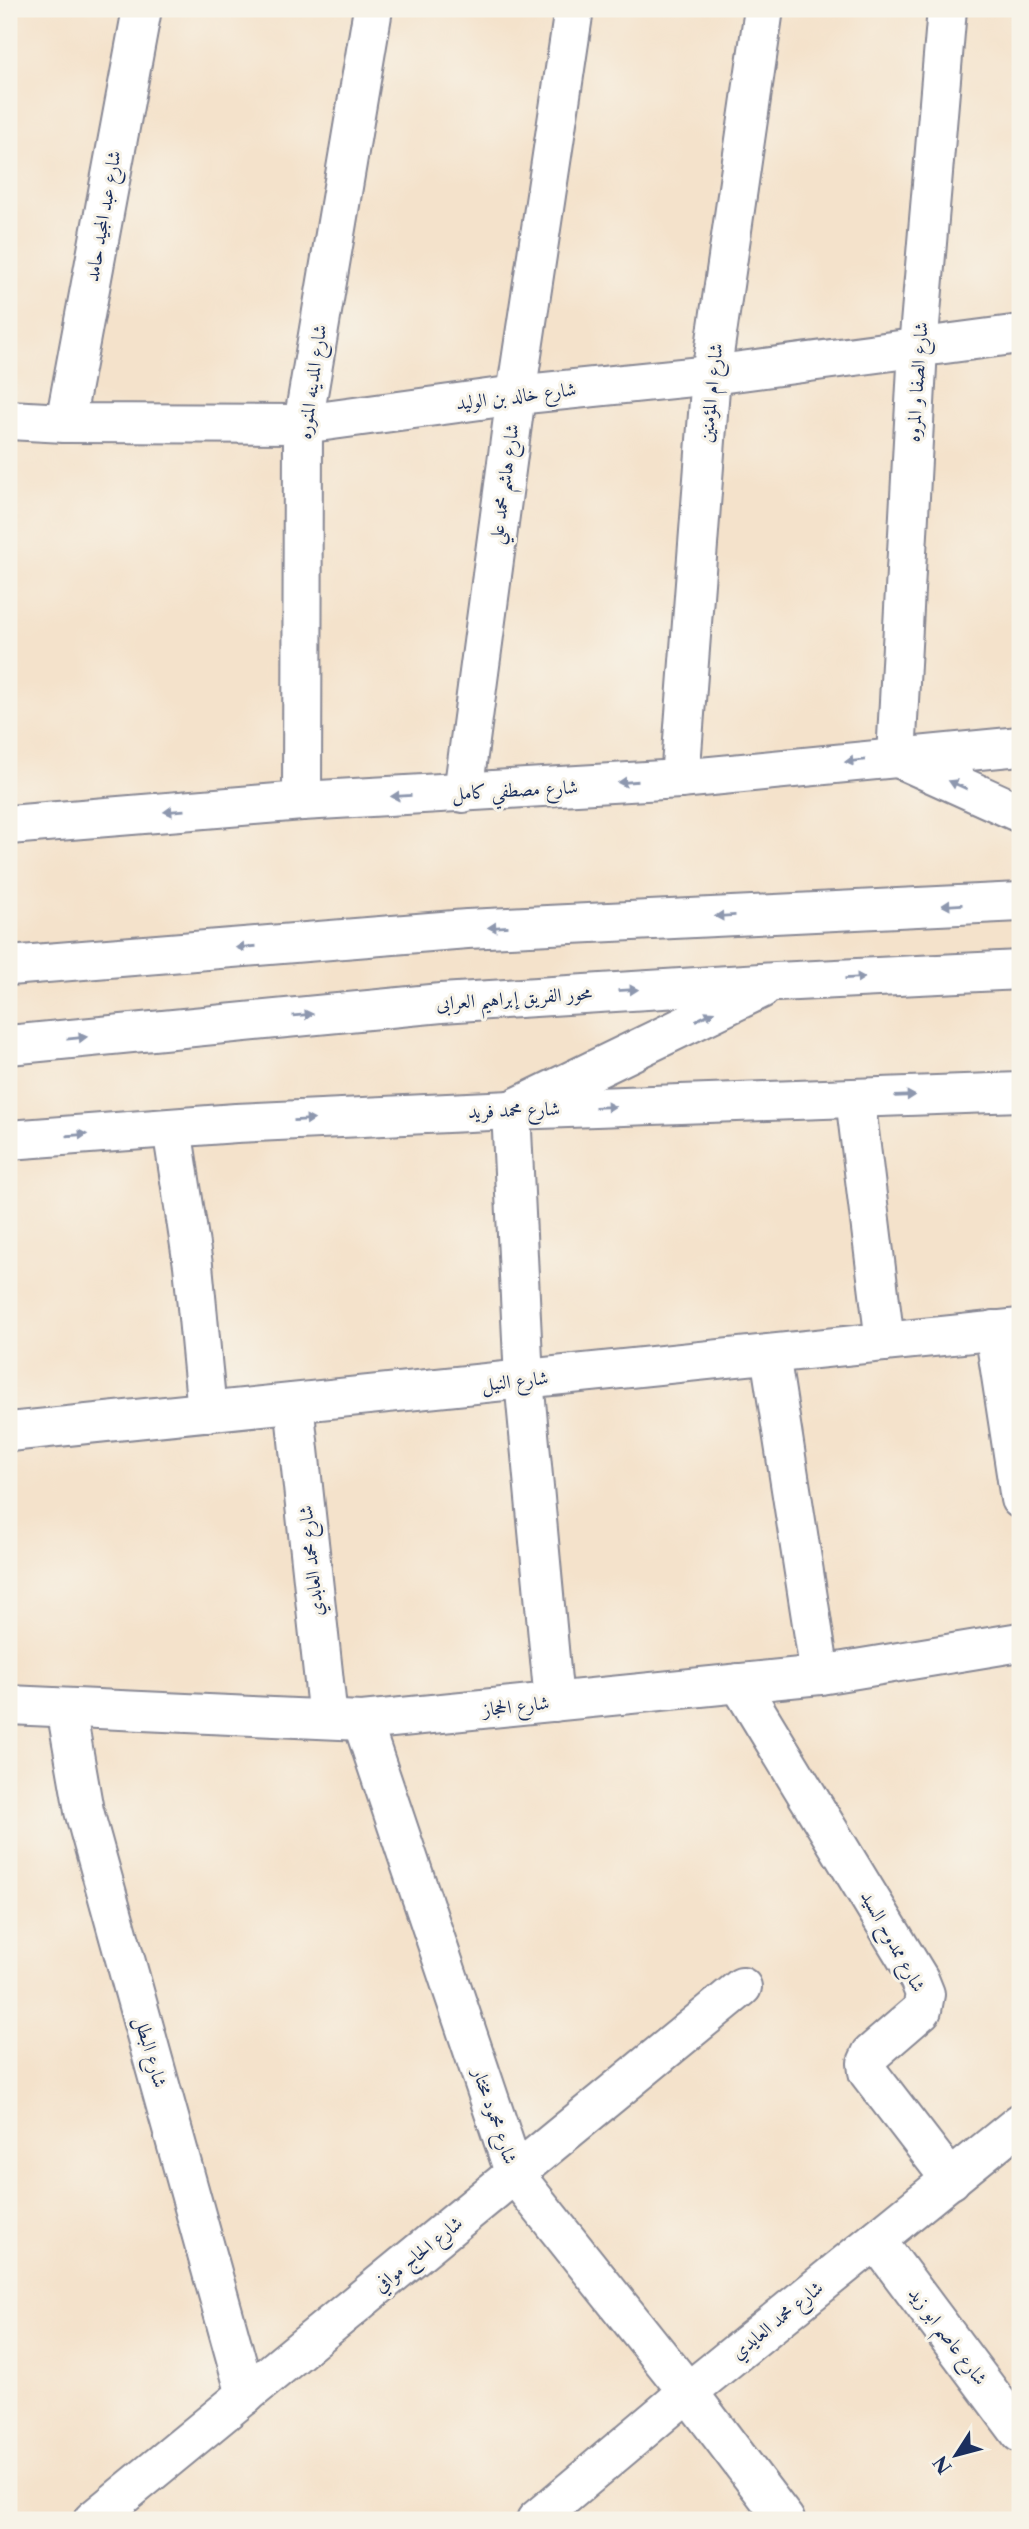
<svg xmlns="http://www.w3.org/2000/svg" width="1029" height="2529" font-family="'Libre Caslon Text',Amiri,serif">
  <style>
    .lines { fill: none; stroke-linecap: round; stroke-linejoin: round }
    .minor-casing { stroke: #888894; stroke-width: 42 }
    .tertiary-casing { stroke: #888894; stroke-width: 42 }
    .secondary-casing { stroke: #888894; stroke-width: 42 }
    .minor { stroke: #fff; stroke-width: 38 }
    .tertiary { stroke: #fff; stroke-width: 38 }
    .secondary { stroke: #fff; stroke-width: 38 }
    .oneway { fill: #8d97ae }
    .labels { text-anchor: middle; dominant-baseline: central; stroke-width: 6; stroke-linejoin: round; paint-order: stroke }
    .street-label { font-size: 19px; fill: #1b2f5e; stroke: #f7f3e8 }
  </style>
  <rect width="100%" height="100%" fill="#f7f3e8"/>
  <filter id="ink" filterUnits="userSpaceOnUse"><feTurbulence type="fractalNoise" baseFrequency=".0143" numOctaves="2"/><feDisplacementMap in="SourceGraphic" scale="14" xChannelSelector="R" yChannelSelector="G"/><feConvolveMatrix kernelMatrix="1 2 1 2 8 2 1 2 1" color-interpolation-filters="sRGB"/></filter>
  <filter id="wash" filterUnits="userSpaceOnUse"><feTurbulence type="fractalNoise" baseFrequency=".00686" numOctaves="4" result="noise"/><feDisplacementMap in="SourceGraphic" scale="28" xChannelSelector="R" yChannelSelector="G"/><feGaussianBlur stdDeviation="1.57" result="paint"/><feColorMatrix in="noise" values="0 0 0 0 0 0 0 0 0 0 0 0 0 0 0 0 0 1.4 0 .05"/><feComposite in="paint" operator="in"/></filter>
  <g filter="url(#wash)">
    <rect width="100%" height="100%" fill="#f4e2cb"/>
  </g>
  <g filter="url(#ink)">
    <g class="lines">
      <defs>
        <g id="minor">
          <path d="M9,420L65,423L303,424L516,395L711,375L1020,334"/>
          <path d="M65,423L142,9"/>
          <path d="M896,757L918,348L947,9"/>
          <path d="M680,779L711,375L764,9"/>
          <path d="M463,793L516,395L574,9"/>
          <path d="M302,801L303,424L373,9"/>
          <path d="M855,1098L885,1342"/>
          <path d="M511,1110L524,1380L554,1702"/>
          <path d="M172,1128L193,1265L207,1412"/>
          <path d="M994,1330L1020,1499"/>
          <path d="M770,1354L820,1675"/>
          <path d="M294,1403L328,1719"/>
          <path d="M9,1432L1020,1328"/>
          <path d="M739,1683L919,1979L925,1994L922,2010L871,2054L867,2063L868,2072L951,2180"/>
          <path d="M9,1705L362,1721L820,1675L1020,1642"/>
          <path d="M66,1708L84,1811L246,2395"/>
          <path d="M362,1721L515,2175L688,2392L785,2520"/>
          <path d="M876,2240L1020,2433"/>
          <path d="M93,2520L742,1987"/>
          <path d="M536,2520L688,2392L1020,2123"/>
        </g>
        <g id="tertiary">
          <path d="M9,825L302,801L680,779L1020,746"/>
          <path d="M9,1140L236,1123L511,1110L1020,1092"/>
        </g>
        <g id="secondary">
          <path d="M896,757L1020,813"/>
          <path d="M9,966L467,929L1020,902"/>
          <path d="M9,1045L441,1003L776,982L1020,970"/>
          <path d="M511,1110L761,989"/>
        </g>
      </defs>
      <use href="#minor" class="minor-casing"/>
      <use href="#tertiary" class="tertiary-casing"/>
      <use href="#secondary" class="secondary-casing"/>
      <use href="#minor" class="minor"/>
      <use href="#tertiary" class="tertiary"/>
      <use href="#secondary" class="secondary"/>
    </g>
    <defs><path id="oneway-solid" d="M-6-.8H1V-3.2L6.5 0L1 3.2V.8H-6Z" transform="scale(1.75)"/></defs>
    <g class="oneway">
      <use href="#oneway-solid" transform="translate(855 761) rotate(174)"/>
      <use href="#oneway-solid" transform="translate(628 782) rotate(176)"/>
      <use href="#oneway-solid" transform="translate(958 785) rotate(-156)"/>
      <use href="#oneway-solid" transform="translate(401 796) rotate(177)"/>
      <use href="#oneway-solid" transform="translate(174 811) rotate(175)"/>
      <use href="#oneway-solid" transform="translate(952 905) rotate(177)"/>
      <use href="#oneway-solid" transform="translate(725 916) rotate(177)"/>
      <use href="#oneway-solid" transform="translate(498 927) rotate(177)"/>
      <use href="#oneway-solid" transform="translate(246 947) rotate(176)"/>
      <use href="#oneway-solid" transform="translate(855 978) rotate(-3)"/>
      <use href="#oneway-solid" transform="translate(628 990) rotate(-3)"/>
      <use href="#oneway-solid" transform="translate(303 1015) rotate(-5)"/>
      <use href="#oneway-solid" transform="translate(705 1016) rotate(-26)"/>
      <use href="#oneway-solid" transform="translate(77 1038) rotate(-6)"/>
      <use href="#oneway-solid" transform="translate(905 1096) rotate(-2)"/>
      <use href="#oneway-solid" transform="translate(605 1107) rotate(-2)"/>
      <use href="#oneway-solid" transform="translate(304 1120) rotate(-3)"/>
      <use href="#oneway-solid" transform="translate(77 1135) rotate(-4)"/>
    </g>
  </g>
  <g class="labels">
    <g class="street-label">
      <text transform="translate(103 216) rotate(-80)">شارع عبد المجيد حامد</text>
      <text transform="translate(312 382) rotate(-82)">شارع المدينه المنوره</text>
      <text transform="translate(917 382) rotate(-86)">شارع الصفا و المروه</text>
      <text transform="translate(711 393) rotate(-84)">شارع ام المؤمنين</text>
      <text transform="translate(516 396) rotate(-7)">شارع خالد بن الوليد</text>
      <text transform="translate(504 484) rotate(-82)">شارع هاشم محمد علي</text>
      <text transform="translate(515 790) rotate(-3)">شارع مصطفي كامل</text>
      <text transform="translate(514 998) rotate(-4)">محور الفريق إبراهيم العرابى</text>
      <text transform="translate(514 1110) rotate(-2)">شارع محمد فريد</text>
      <text transform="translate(515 1381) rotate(-6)">شارع النيل</text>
      <text transform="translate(311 1561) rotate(-96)">شارع محمد العابدي</text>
      <text transform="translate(516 1706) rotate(-6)">شارع الحجاز</text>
      <text transform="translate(893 1941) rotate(61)">شارع ممدوح السيد</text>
      <text transform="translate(151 2052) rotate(74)">شارع البطل</text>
      <text transform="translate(495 2116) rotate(71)">شارع محمود مختار</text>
      <text transform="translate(418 2254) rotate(-39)">شارع الحاج موافي</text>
      <text transform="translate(777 2320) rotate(-39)">شارع محمد العايدي</text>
      <text transform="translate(948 2336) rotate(53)">شارع عاصم ابو زيد</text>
    </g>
  </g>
  <rect width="1029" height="2529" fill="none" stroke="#f7f3e8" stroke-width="35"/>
  <g transform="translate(956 2455) rotate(234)" stroke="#f7f3e8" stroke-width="5" paint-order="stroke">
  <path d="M0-5L12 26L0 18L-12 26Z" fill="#1b2f5e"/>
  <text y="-10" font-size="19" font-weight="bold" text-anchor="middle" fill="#1b2f5e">N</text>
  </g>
</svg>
